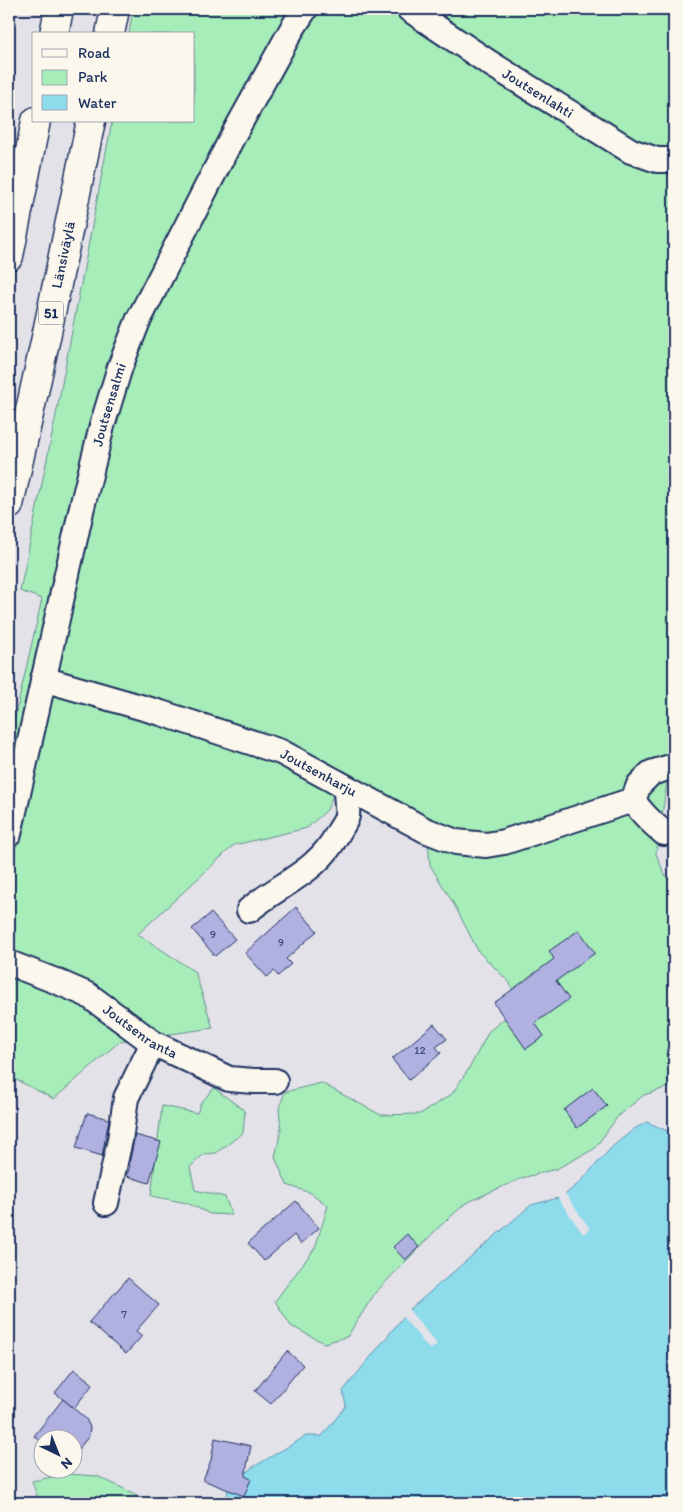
<svg xmlns="http://www.w3.org/2000/svg" width="683" height="1512" font-family="Itim,sans-serif">
  <style>
    .green { fill: #a7edb9; stroke: #618e8c }
    .water { fill: #8ddbeb; stroke: #5f96b3 }
    .pier { fill: #e4e2e9 }
    .building { fill: #b0b0e1; stroke: #1b2f5e }
    .lines { fill: none; stroke-linecap: round; stroke-linejoin: round }
    .minor-casing { stroke: #1b2f5e; stroke-width: 28 }
    .highway-casing { stroke: #1b2f5e; stroke-width: 31 }
    .minor { stroke: #fbf7ec; stroke-width: 24 }
    .highway { stroke: #fbf7ec; stroke-width: 28 }
    .labels { text-anchor: middle; dominant-baseline: central; stroke-width: 5; stroke-linejoin: round; paint-order: stroke }
    .number-label { font-size: 12px; fill: #404f7f }
    .shield { fill: #fbf7ec; stroke: #5e6b89; stroke-width: 1 }
    .shield-label { font-size: 14px; font-weight: bold; fill: #1b2f5e }
    .street-label { font-size: 15px; fill: #1b2f5e; stroke: #fbf7ec }
  </style>
  <rect width="100%" height="100%" fill="#e4e2e9"/>
  <filter id="ink" filterUnits="userSpaceOnUse"><feTurbulence type="fractalNoise" baseFrequency=".02" numOctaves="2"/><feDisplacementMap in="SourceGraphic" scale="10" xChannelSelector="R" yChannelSelector="G"/><feConvolveMatrix kernelMatrix="1 2 1 2 8 2 1 2 1" color-interpolation-filters="sRGB"/></filter>
  <g filter="url(#ink)">
    <g class="green">
      <path d="M133,9H674V737L656,854L664,873L674,889V1085L672,1086L644,1095L619,1115L594,1149L556,1169L522,1178L466,1203L439,1227L375,1293L347,1337L324,1343L291,1326L275,1301L315,1248L328,1206L311,1193L287,1185L275,1157L281,1130L279,1108L285,1092L321,1083L381,1115L420,1114L452,1094L471,1065L489,1031L518,1008L510,983L478,951L455,906L430,865L426,818L343,770L327,810L307,828L234,845L138,934L195,972L213,1028L120,1041L54,1099L9,1076V743L42,599L20,591L57,410L112,121H194V34H129Z"/>
      <path d="M214,1088L245,1111L243,1133L216,1153L204,1154L190,1167L195,1190L225,1197L232,1215L210,1214L187,1203L151,1196L162,1106L197,1113L201,1103Z"/>
      <path d="M67,1474L97,1476L137,1495L140,1503H39L32,1481Z"/>
    </g>
    <path class="water" d="M647,1122L674,1134V1503H219C227,1501 227,1495 228,1489L250,1469L306,1436H322L346,1406L343,1391L408,1311L531,1205L562,1197L579,1183L613,1146L634,1129Z"/>
    <g class="pier">
      <path d="M564,1192L590,1229L583,1234L557,1197Z"/>
      <path d="M408,1309L437,1344L430,1350L402,1316Z"/>
    </g>
    <g class="building">
      <path d="M296,907L317,931L286,959L291,964L278,976L274,971L267,977L245,953Z"/>
      <path d="M211,913L235,939L215,956L192,929Z"/>
      <path d="M579,930L595,953L556,981L569,999L535,1023L544,1036L526,1049L494,1003L554,959L549,951Z"/>
      <path d="M434,1024L447,1039L436,1047L441,1053L409,1080L392,1059Z"/>
      <path d="M593,1088L607,1106L577,1128L564,1110Z"/>
      <path d="M87,1113L109,1119L102,1156L76,1148Z"/>
      <path d="M135,1135L161,1142L149,1183L127,1176L130,1165L129,1164Z"/>
      <path d="M296,1201L319,1228L301,1244L294,1235L264,1261L248,1243Z"/>
      <path d="M407,1234L419,1247L405,1260L393,1247Z"/>
      <path d="M128,1278L159,1305L136,1331L142,1336L126,1354L89,1322Z"/>
      <path d="M287,1351L303,1365L271,1404L255,1391Z"/>
      <path d="M74,1369L93,1384L74,1408L55,1393Z"/>
      <path d="M63,1399L86,1419L90,1427L89,1436L72,1457V1440H42V1442L34,1436Z"/>
      <path d="M215,1438L251,1446L245,1476L251,1479L244,1496L203,1480L211,1460Z"/>
    </g>
    <g class="lines">
      <defs>
        <g id="minor">
          <path id="s1" d="M409,9L488,62L631,151L657,160H674"/>
          <path id="s2" d="M43,679L161,713L281,752L425,830L456,842L486,845L504,842L633,800L639,785L651,773L674,766"/>
          <path d="M633,800C641,813 652,823 664,833"/>
          <path id="s3" d="M9,834L82,507L102,426L120,367L138,321L235,132L292,29L305,9"/>
          <path d="M249,910C281,883 318,872 338,833C341,828 346,821 347,816C348,807 346,797 346,789"/>
          <path id="s4" d="M9,963L58,982L88,995L153,1043L229,1079L254,1081H275"/>
          <path d="M106,1203L120,1140L126,1098L153,1043"/>
        </g>
        <g id="highway">
          <path d="M54,34L59,9"/>
          <path d="M110,34L115,9"/>
          <path d="M9,256L36,121"/>
          <path id="s5" d="M9,505L45,342L91,121"/>
        </g>
      </defs>
      <use href="#minor" class="minor-casing"/>
      <use href="#highway" class="highway-casing"/>
      <use href="#minor" class="minor"/>
      <use href="#highway" class="highway"/>
    </g>
  </g>
  <g class="labels">
    <g class="number-label">
      <text x="213" y="934">9</text>
      <text x="281" y="942">9</text>
      <text x="420" y="1050">12</text>
      <text x="124" y="1314">7</text>
    </g>
    <rect class="shield" x="38.5" y="301.5" width="25" height="23" rx="4"/>
    <g class="shield-label">
      <text x="51" y="313">51</text>
    </g>
    <g class="street-label">
      <text stroke="none"><textPath href="#s1" startOffset="154">Joutsenlahti</textPath></text>
      <text stroke="none"><textPath href="#s5" startOffset="256">Länsiväylä</textPath></text>
      <text stroke="none"><textPath href="#s3" startOffset="441">Joutsensalmi</textPath></text>
      <text stroke="none"><textPath href="#s2" startOffset="292">Joutsenharju</textPath></text>
      <text stroke="none"><textPath href="#s4" startOffset="149">Joutsenranta</textPath></text>
    </g>
  </g>
  <rect width="683" height="1512" fill="none" stroke="#fbf7ec" stroke-width="30"/>
  <rect x="15" y="15" width="653" height="1482" fill="none" stroke="#1b2f5e" stroke-width="2" filter="url(#ink)"/>
  <rect x="32" y="32" width="162" height="90" fill="#fbf7ec" stroke="#a1a7b3"/>
  <rect x="42" y="49" width="25" height="8" fill="#fbf7ec" stroke="#a1a7b3"/>
  <text x="78" y="58" font-size="15" fill="#1b2f5e">Road</text>
  <rect x="42" y="70" width="25" height="15" fill="#a7edb9" stroke="#a1a7b3"/>
  <text x="78" y="82" font-size="15" fill="#1b2f5e">Park</text>
  <rect x="42" y="95" width="25" height="15" fill="#8ddbeb" stroke="#a1a7b3"/>
  <text x="78" y="108" font-size="15" fill="#1b2f5e">Water</text>
  <g transform="translate(58 1454) rotate(137)"><circle r="24" fill="#fbf7ec" stroke="#a1a7b3"/>
  <path d="M0-4L9 19L0 12L-9 19Z" fill="#1b2f5e"/>
  <text y="-8" font-size="14" font-weight="bold" text-anchor="middle" fill="#1b2f5e">N</text>
  </g>
</svg>
